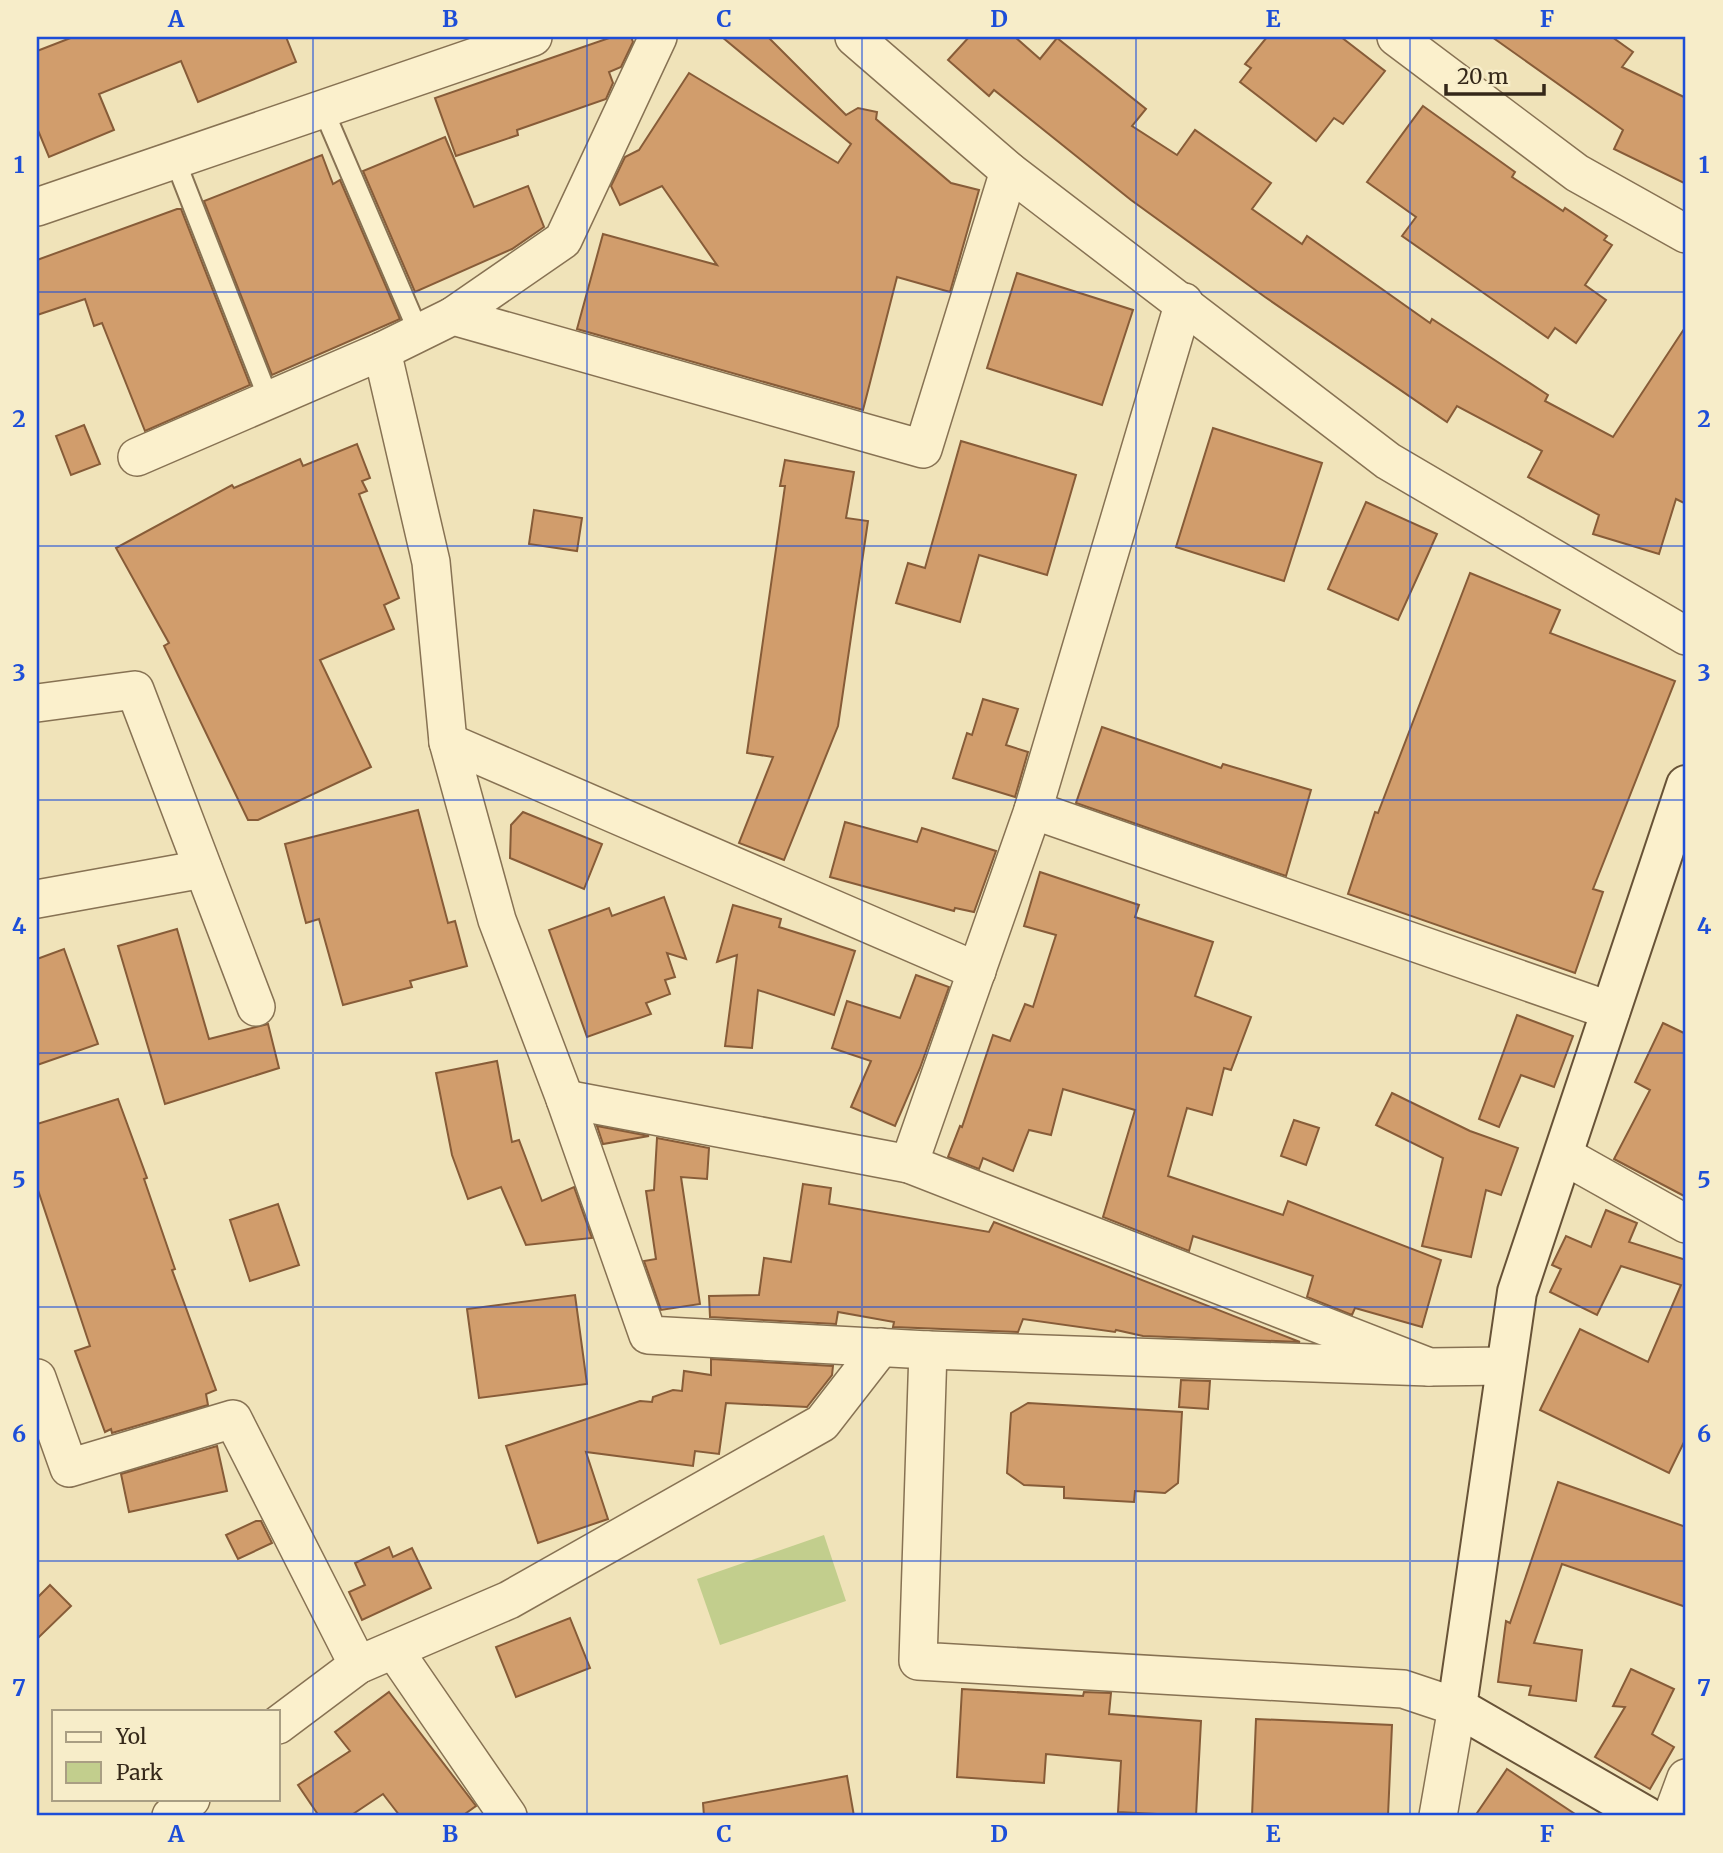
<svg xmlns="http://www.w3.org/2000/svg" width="1723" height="1853" font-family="Merriweather,serif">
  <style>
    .green { fill: #c2ce8d }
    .building { fill: #d19d6c; stroke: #875c38; stroke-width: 2 }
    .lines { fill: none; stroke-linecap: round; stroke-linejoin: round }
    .lane-casing { stroke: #877253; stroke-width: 23 }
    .street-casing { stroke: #877253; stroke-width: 40 }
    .secondary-casing { stroke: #685337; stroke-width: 42 }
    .lane { stroke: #fbf0cc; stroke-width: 19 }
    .street { stroke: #fbf0cc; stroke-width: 37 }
    .secondary { stroke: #fbf0cc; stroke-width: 38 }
    .grid { fill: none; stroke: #1d4ed8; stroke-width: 2; stroke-opacity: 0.55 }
    .neatline { fill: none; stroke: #1d4ed8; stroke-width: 2.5 }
    .grid-label { font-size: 23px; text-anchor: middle; font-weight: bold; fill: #1d4ed8 }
  </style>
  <rect width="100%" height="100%" fill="#f0e3b9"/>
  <path class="green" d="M824,1535L846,1601L720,1645L697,1579Z"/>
  <g class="building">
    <path d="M73,37H286L296,62L198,102L181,61L99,94L114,130L49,157L37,128V51Z"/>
    <path d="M612,37H631L633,42L621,67L609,72L613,83L606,99L517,130L518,135L456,156L435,98Z"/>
    <path d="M722,37H768L846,115L858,108L877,112L876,119L951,183L979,190L950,292L897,277L863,410L577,329L603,234L717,265L662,186L620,205L611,186L625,157L639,150L689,73L838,163L851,144Z"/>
    <path d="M969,37H1015L1040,59L1057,38L1146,109L1132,126L1177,155L1195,130L1271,183L1252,209L1302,244L1307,236L1430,323L1432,319L1548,395L1545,401L1613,437L1686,326V504L1676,499L1659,554L1593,534L1599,515L1528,477L1542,451L1457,406L1447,422L1265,297L1131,200L994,90L989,96L948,60Z"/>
    <path d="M1267,37H1341L1385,71L1343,124L1334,118L1316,141L1240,82L1251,68L1245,64Z"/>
    <path d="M1492,37H1612L1633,52L1622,67L1686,98V184L1614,149L1623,130Z"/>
    <path d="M1423,106L1515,172L1512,177L1563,211L1565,208L1607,236L1604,240L1612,245L1585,285L1606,300L1576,343L1555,328L1548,338L1402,236L1416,217L1367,182Z"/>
    <path d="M445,137L474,207L528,186L544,227L512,249L415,292L363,171Z"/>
    <path d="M322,155L333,184L340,180L400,319L272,375L204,201Z"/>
    <path d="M177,209H181L250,385L145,431L102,323L94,326L85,299L37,315V260Z"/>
    <path d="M1017,273L1133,310L1102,405L987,368Z"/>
    <path d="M84,425L100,464L71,475L56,436Z"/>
    <path d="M1213,428L1322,463L1284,581L1176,547Z"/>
    <path d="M961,441L1076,475L1047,575L979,555L960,622L896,603L908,563L925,568Z"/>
    <path d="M357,444L370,478L362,481L367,491L359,494L399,598L384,605L394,629L320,660L371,767L258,820H248L164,646L169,643L116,548L232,485L234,488L300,459L303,466Z"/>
    <path d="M785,460L854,472L846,518L868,521L838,726L784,860L739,843L773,757L747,753L785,486H780Z"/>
    <path d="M1366,502L1437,534L1398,620L1328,589Z"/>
    <path d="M534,510L582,518L577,551L529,544Z"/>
    <path d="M1470,573L1560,610L1550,633L1675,681L1593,889L1603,892L1575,973L1348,894L1375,812L1378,813Z"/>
    <path d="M983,699L1018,709L1006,745L1028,752L1015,797L953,778L967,733L972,735Z"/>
    <path d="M1102,727L1221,768L1223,764L1311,790L1286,876L1076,803Z"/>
    <path d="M418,810L448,923L455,921L467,966L410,981L412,987L343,1005L319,919L306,923L285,844Z"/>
    <path d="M523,812L602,844L584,889L510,858L511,825Z"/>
    <path d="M845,822L917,842L922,828L996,851L974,912L955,908L954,911L830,877Z"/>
    <path d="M1040,872L1139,905L1135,917L1213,942L1195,996L1251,1017L1231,1070L1224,1068L1212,1115L1187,1108L1168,1176L1283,1215L1288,1201L1441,1260L1422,1327L1355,1308L1352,1315L1307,1297L1313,1276L1193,1236L1189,1251L1103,1217L1135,1110L1063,1089L1051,1135L1029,1130L1013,1171L983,1158L979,1169L948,1157L960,1126L962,1127L993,1035L1010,1041L1025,1004L1033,1007L1056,935L1024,926Z"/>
    <path d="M664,897L686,959L667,953L675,977L665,980L670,994L646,1003L651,1014L587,1037L549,930L609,908L612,916Z"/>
    <path d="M733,905L781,919L779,927L855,951L834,1015L758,990L752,1048L725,1046L737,955L717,962Z"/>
    <path d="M177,929L209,1039L268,1024L279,1068L165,1104L118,946Z"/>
    <path d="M64,949L98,1044L37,1065V959Z"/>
    <path d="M916,975L949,987L920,1068L895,1126L851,1107L871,1061L832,1048L847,1001L900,1018Z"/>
    <path d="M1517,1015L1573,1036L1554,1087L1521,1075L1499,1127L1479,1119Z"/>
    <path d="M1663,1023L1686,1034V1197L1614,1159L1650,1090L1635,1082Z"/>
    <path d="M497,1061L512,1142L519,1140L542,1201L574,1187L592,1238L526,1245L501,1187L468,1199L452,1155L436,1073Z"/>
    <path d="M1392,1093L1470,1131L1518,1148L1501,1195L1486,1190L1471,1257L1422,1246L1443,1158L1376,1125Z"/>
    <path d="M118,1099L147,1178L144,1179L175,1269L172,1270L216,1390L206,1394L208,1405L112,1433L111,1429L105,1432L75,1351L90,1346L37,1187V1124Z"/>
    <path d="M1294,1120L1319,1128L1306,1165L1281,1156Z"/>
    <path d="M597,1126L649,1136L603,1144Z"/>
    <path d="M657,1138L709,1148L707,1179L681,1177L700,1304L661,1310L644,1261L656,1259L646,1191L654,1190Z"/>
    <path d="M803,1184L831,1188L829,1204L989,1232L994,1222L1300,1342L1143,1336L1116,1330L1115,1332L1023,1319L1018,1332L893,1327L894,1322L838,1312L836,1324L710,1317L709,1296L759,1295L764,1258L791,1262Z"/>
    <path d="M278,1204L299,1265L250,1281L230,1220Z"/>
    <path d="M1606,1210L1637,1223L1629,1242L1686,1260V1438L1669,1473L1540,1410L1580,1329L1648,1362L1681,1285L1621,1266L1597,1315L1550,1292L1561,1269L1552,1265L1566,1236L1591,1247Z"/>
    <path d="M575,1295L587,1384L479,1398L467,1309Z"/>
    <path d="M711,1359L833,1366L832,1375L807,1407L726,1403L719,1454L695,1451L693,1466L586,1452L608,1519L538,1543L506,1446L640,1401L652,1402L653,1397L673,1390L682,1391L684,1371L711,1375Z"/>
    <path d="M1181,1380L1210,1381L1208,1409L1179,1407Z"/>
    <path d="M1028,1403L1182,1412L1178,1483L1165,1493L1135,1491L1134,1502L1064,1498V1487L1024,1485L1007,1473L1011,1413Z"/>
    <path d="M217,1446L227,1491L129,1512L121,1474Z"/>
    <path d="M1558,1482L1686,1527V1607L1562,1564L1534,1643L1582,1650L1576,1701L1529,1695L1531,1686L1498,1682L1506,1621L1510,1623Z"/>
    <path d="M256,1521H261L272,1543L238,1559L226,1535Z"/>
    <path d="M389,1547L393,1557L412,1548L431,1588L362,1620L349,1592L365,1585L355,1563Z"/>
    <path d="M50,1585L71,1606L37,1639V1598Z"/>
    <path d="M570,1618L590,1668L516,1697L496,1647Z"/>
    <path d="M1631,1669L1674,1689L1652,1734L1674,1747L1650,1789L1595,1757L1625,1707L1613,1706Z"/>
    <path d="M962,1689L1083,1696L1084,1692L1111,1693L1109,1714L1201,1721L1196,1816L1118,1812L1121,1761L1046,1754L1044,1783L957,1777Z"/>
    <path d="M389,1692L476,1806L462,1816H400L383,1794L350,1816H319L298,1785L350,1751L335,1732Z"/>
    <path d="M1256,1719L1392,1725L1388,1816H1252Z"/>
    <path d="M1507,1769L1578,1816H1475Z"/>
    <path d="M847,1776L854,1816H704L703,1803Z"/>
  </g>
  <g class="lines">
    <defs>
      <g id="lane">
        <path d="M323,109L419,333"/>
        <path d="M175,160L269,400"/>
      </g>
      <g id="street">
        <path d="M854,37L1009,171L1388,461L1686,636"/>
        <path d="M1396,37L1577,173L1686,234"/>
        <path d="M37,207L533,37"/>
        <path d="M1184,302L1033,810L1611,1011"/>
        <path d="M453,316L563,240L658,37"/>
        <path d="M382,351L431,562L448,742L497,920L565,1099L648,1335L928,1350L1429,1367"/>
        <path d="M137,457L382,351L453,316L923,449L1009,171"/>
        <path d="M37,703L135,690L256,1007"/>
        <path d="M448,742L977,971"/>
        <path d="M37,899L203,869"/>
        <path d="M565,1099L909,1164L1429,1367L1505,1366"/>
        <path d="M1563,1155L1686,1224"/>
        <path d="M909,1164L1033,810"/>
        <path d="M928,1350L918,1661L1403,1689L1457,1707L1438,1816"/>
        <path d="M37,1378L69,1468L233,1419L358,1665"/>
        <path d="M394,1650L508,1816"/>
        <path d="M278,1725L358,1665L509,1600L822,1423L881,1347"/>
        <path d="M171,1816L191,1799"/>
        <path d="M1672,1816L1686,1778"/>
      </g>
      <path id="secondary" d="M1646,1816L1457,1707L1517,1292L1686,785"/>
    </defs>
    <use href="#lane" class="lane-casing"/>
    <use href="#street" class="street-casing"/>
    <use href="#secondary" class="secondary-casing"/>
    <use href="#lane" class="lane"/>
    <use href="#street" class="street"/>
    <use href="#secondary" class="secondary"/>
  </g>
  <path class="grid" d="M313,37V1816M587,37V1816M862,37V1816M1136,37V1816M1410,37V1816M37,292H1686M37,546H1686M37,800H1686M37,1053H1686M37,1307H1686M37,1561H1686"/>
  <rect width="1723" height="1853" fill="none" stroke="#f7edc9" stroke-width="77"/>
  <rect x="52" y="1710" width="228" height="91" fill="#f7edc9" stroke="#a99e83" stroke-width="2"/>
  <rect x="66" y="1732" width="35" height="10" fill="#fbf0cc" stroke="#a99e83" stroke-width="2"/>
  <text x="116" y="1744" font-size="21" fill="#352819">Yol</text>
  <rect x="66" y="1762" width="35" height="21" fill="#c2ce8d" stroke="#a99e83" stroke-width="2"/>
  <text x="116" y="1780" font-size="21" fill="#352819">Park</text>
  <path d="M1446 84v10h98v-10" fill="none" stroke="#352819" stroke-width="3.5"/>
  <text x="1457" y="84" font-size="21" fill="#352819" stroke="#f7edc9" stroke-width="5" paint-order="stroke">20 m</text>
  <rect x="38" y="38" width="1646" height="1776" class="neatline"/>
  <g class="grid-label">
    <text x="176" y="27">A</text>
    <text x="450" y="27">B</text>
    <text x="724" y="27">C</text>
    <text x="999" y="27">D</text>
    <text x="1273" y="27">E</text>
    <text x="1547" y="27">F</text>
    <text x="19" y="173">1</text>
    <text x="1704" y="173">1</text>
    <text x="19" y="427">2</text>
    <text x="1704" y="427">2</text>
    <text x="19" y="681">3</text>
    <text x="1704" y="681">3</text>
    <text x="19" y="934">4</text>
    <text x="1704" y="934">4</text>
    <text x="19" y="1188">5</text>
    <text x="1704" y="1188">5</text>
    <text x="19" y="1442">6</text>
    <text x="1704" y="1442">6</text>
    <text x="19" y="1696">7</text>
    <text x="1704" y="1696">7</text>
    <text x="176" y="1842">A</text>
    <text x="450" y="1842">B</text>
    <text x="724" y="1842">C</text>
    <text x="999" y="1842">D</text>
    <text x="1273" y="1842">E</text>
    <text x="1547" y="1842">F</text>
  </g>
</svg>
